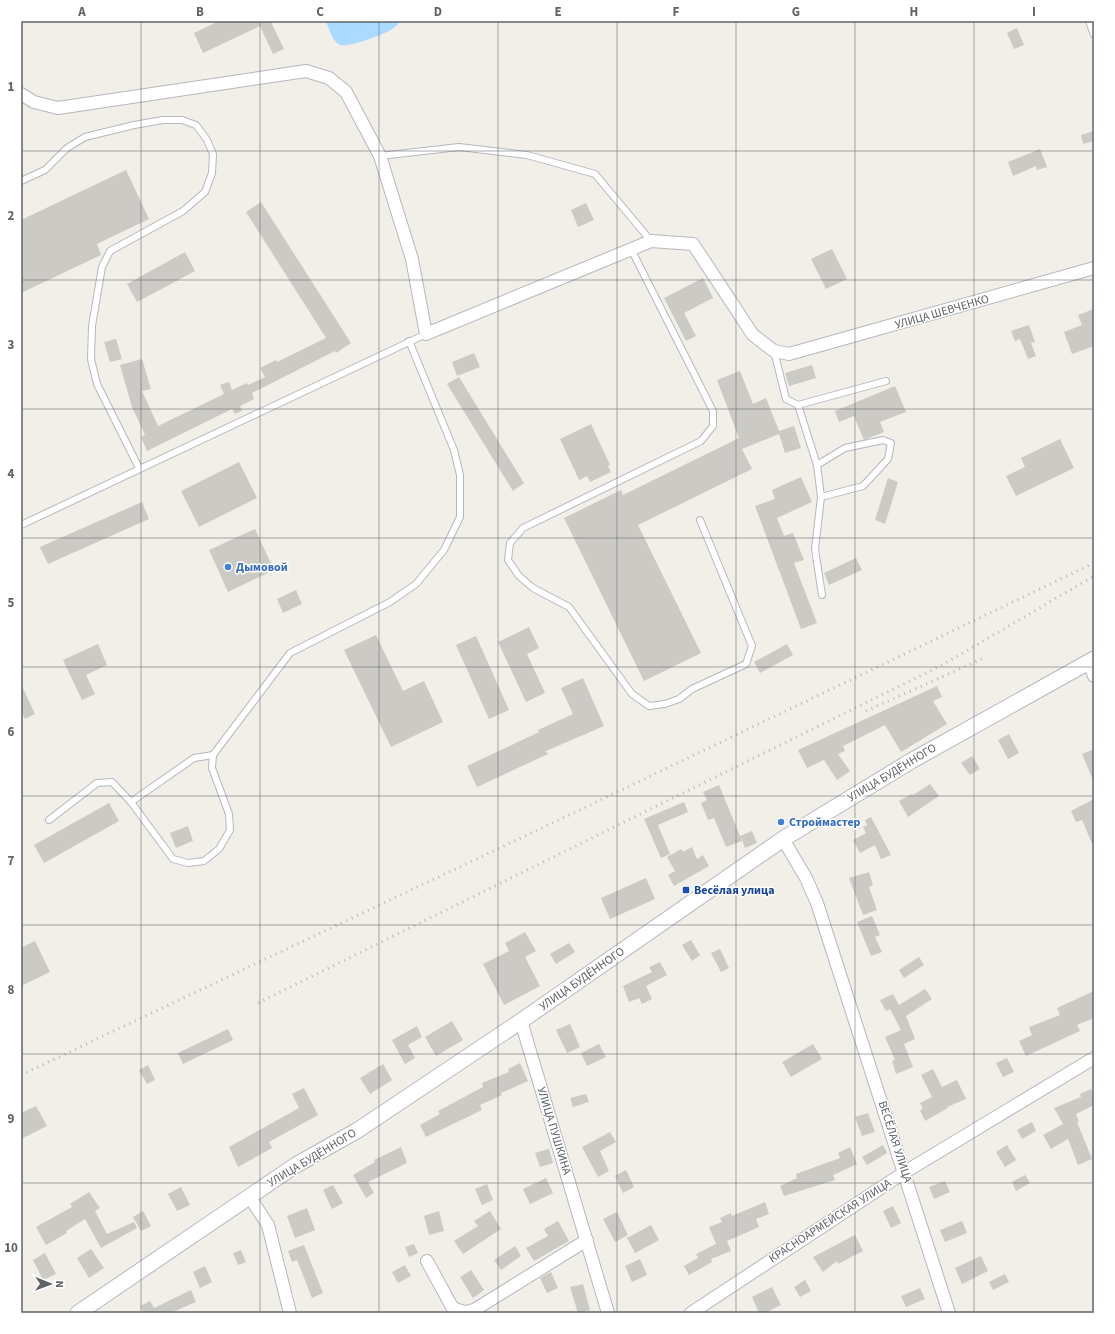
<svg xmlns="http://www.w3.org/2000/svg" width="1115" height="1334" font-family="'Source Sans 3',sans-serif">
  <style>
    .water { fill: #aadaff }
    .building { fill: #cccac5 }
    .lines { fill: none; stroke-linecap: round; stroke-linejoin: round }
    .service-casing { stroke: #b5b8bc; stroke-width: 8 }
    .minor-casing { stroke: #b5b8bc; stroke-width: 14 }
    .tertiary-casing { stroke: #b5b8bc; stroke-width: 17 }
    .service { stroke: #fff; stroke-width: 6 }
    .minor { stroke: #fff; stroke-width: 12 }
    .tertiary { stroke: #fff; stroke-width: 15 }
    .rail { stroke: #b6b7b8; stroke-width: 3; stroke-dasharray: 1 5; stroke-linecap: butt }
    .grid { fill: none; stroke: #5f6368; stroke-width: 1; stroke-opacity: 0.55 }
    .shop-dot { fill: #3f7fe0; stroke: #fff; stroke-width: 1.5 }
    .transit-dot { fill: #1a4fb4; stroke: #fff; stroke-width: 1.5 }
    .labels { text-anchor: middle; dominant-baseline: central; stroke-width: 3; stroke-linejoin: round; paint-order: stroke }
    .street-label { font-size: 12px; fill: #5f6368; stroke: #fff }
    .shop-label { font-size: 12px; font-weight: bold; fill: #366cbe; stroke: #fff; text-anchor: start }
    .transit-label { font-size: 12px; font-weight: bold; fill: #164399; stroke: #fff; text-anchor: start }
    .neatline { fill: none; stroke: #5f6368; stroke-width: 1.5 }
    .grid-label { font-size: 13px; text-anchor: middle; font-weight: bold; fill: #5f6368 }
  </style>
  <rect width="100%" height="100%" fill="#f1efe8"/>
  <path class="water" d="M326,21H399C399,22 397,26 396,26C390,33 348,48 340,45C332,41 329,29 326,21Z"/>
  <g class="building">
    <path d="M219,21H273L271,22L284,49L273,54L260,26L203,53L194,33Z"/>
    <path d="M1017,28L1024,45L1014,49L1007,33Z"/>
    <path d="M1094,131V141L1083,144L1081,135Z"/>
    <path d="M1040,149L1047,167L1037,170L1036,166L1013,176L1008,162Z"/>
    <path d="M126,170L149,219L97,244L101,255L21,293V220Z"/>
    <path d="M261,202L351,343L336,353L335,351L252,393L254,399L240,406L242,411L235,414L232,409L147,451L141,437L145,435L132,407L120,365L142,359L151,389L142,391L158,426L224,394L220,385L229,382L232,390L247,383L248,385L265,377L260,368L276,360L277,362L326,338L246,212Z"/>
    <path d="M586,203L594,220L578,227L571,210Z"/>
    <path d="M832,249L847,279L826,289L811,259Z"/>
    <path d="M185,252L195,271L137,302L127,284Z"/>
    <path d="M703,278L713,298L684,313L696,336L686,341L664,298Z"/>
    <path d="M1094,309V346L1072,354L1064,332L1082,325L1078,315Z"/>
    <path d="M1029,325L1035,342L1031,343L1036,356L1028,359L1020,339L1015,341L1011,331Z"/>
    <path d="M116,339L122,359L110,362L104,342Z"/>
    <path d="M474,353L480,367L457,376L452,362Z"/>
    <path d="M812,365L816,378L789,386L785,373Z"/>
    <path d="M740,371L753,404L766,398L779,431L794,426L801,448L785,453L779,434L742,449L752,469L638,525L701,653L644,681L564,518L621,490L623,495L739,438L717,380Z"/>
    <path d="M459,377L524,483L513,491L447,384Z"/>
    <path d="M895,386L906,412L880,422L884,432L864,440L854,416L839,422L835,411Z"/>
    <path d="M591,424L610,465L608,466L611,472L590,482L587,476L579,480L560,439Z"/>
    <path d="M1060,439L1074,468L1016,496L1006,476L1025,467L1021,458Z"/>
    <path d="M239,462L257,498L199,527L181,491Z"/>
    <path d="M801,477L812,502L777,518L784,536L793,533L804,560L794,563L817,623L801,629L755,506L775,499L772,490Z"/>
    <path d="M888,478L898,482L885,524L875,520Z"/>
    <path d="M142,502L149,519L48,564L40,547Z"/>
    <path d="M255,529L274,570L228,592L209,550Z"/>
    <path d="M856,558L862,570L829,585L824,573Z"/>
    <path d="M296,590L302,604L283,613L277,599Z"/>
    <path d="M529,627L539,648L527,654L545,693L526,702L498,642Z"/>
    <path d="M376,635L403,691L424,681L443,722L391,747L344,650Z"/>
    <path d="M476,636L509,710L489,719L456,645Z"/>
    <path d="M98,644L107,665L86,675L95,694L82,700L63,660Z"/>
    <path d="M787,644L793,655L760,673L754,662Z"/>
    <path d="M583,678L604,726L546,751L548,754L477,787L467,766L539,732L538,730L573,714L561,688Z"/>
    <path d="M21,684L35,714L25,719L21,710Z"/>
    <path d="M937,686L942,697L933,701L947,724L901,752L885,725L843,746L845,751L838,754L850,771L837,780L824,760L807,768L798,750Z"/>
    <path d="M1009,734L1019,753L1008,759L998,740Z"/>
    <path d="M1094,749V782L1082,754Z"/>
    <path d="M972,756L980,769L970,775L961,763Z"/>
    <path d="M930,784L939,796L908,817L899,801L912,794L913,795Z"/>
    <path d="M719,785L740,836L752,831L757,843L745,848L741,837L742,841L726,847L714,818L708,820L701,803L707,800L703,792Z"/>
    <path d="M1094,799V848L1082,820L1076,822L1071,811Z"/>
    <path d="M684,802L688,812L658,825L670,854L661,858L644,819Z"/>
    <path d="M109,803L119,821L44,863L34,845Z"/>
    <path d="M871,817L891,855L881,859L875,845L860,853L853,840L866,833L863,827L867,825L865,820Z"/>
    <path d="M188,826L193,841L176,848L170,833Z"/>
    <path d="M692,847L697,859L703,855L709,866L674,886L668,875L675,871L667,857L681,849L683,852Z"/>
    <path d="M869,872L873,885L869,887L877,910L863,915L849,878Z"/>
    <path d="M646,878L655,899L610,919L601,898Z"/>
    <path d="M872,916L880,935L875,937L882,952L871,956L857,922Z"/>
    <path d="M525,932L536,951L525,957L540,986L504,1005L483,964L509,951L505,943Z"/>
    <path d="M691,940L700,955L692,961L682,945Z"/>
    <path d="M35,941L50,972L21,986V948Z"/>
    <path d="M569,943L575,952L556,964L550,954Z"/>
    <path d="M720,949L729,968L721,972L711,953Z"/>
    <path d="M919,957L924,965L904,978L899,970Z"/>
    <path d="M660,962L667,975L646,986L652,999L642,1004L639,998L629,1002L623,986L652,972L649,967Z"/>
    <path d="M925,989L932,999L906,1016L915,1039L904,1044L913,1067L896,1074L892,1061L895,1060L885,1037L901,1030L890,1009L886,1011L880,1000L893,994L899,1005Z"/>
    <path d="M1094,991V1018L1077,1025L1080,1031L1026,1056L1019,1041L1032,1035L1029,1027L1060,1015L1057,1008Z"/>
    <path d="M452,1021L463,1040L436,1056L425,1037Z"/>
    <path d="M570,1024L580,1047L567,1053L556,1030Z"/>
    <path d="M417,1026L422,1037L408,1045L415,1058L405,1064L392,1040Z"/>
    <path d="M228,1029L233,1040L183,1064L178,1053Z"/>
    <path d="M599,1044L606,1057L587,1066L581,1053Z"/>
    <path d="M813,1044L822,1059L791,1077L782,1062Z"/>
    <path d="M1007,1058L1014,1072L1003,1077L996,1063Z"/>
    <path d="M520,1063L528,1081L501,1093L502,1095L480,1105L482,1110L426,1137L420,1125L440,1114L438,1111L483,1087L482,1083L509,1072L508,1069Z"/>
    <path d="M383,1064L392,1080L370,1094L360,1078Z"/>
    <path d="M148,1065L155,1080L147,1084L139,1070Z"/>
    <path d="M933,1069L942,1087L957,1080L966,1099L947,1107L948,1108L925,1121L920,1110L923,1109L920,1103L932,1097L921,1075Z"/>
    <path d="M304,1088L318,1115L269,1142L272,1148L238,1167L229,1147L299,1108L292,1094Z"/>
    <path d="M1091,1089L1094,1096V1105L1076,1114L1079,1122H1077L1092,1159L1078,1165L1068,1139L1051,1149L1043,1135L1063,1124L1054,1108L1081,1097L1080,1094Z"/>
    <path d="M586,1094L589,1102L573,1107L570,1098Z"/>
    <path d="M36,1106L47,1126L21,1139V1113Z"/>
    <path d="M868,1113L875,1132L862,1136L855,1117Z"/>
    <path d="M1032,1122L1036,1131L1022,1139L1017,1130Z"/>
    <path d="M610,1132L616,1142L600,1151L609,1171L598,1177L582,1147Z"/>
    <path d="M883,1145L887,1153L867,1165L862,1157Z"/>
    <path d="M1007,1145L1016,1160L1005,1167L996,1152Z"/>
    <path d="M401,1147L407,1163L368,1182L374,1193L366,1198L353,1175L375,1162L374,1160Z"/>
    <path d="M850,1147L857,1164L833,1175L835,1180L784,1196L780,1186L797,1178L796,1174L840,1158L838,1153Z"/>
    <path d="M549,1149L553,1163L540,1167L535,1153Z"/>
    <path d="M626,1170L634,1187L623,1193L615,1176Z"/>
    <path d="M1025,1175L1030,1183L1016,1191L1012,1182Z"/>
    <path d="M546,1178L553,1193L530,1204L523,1189Z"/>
    <path d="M945,1181L950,1192L934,1199L929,1187Z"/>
    <path d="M487,1184L493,1200L482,1205L475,1189Z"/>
    <path d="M333,1185L343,1203L332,1209L323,1190Z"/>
    <path d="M181,1187L190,1205L177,1211L168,1194Z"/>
    <path d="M89,1192L100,1208L95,1211L107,1234L134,1222L137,1228L101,1248L85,1219L66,1231L67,1233L46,1245L36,1227L72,1207L70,1204Z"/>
    <path d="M765,1202L769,1214L756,1219L759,1227L727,1241L731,1251L711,1259L712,1262L689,1275L684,1266L698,1258L696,1254L716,1244L709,1227L722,1222L720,1218L731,1213L732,1216Z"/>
    <path d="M893,1206L901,1223L891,1228L883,1211Z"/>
    <path d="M307,1208L315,1230L295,1238L287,1216Z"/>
    <path d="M143,1211L151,1226L141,1231L133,1217Z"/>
    <path d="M439,1211L444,1231L429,1235L424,1216Z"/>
    <path d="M490,1211L501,1229L463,1254L454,1241L478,1226L474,1221Z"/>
    <path d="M617,1212L628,1235L615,1242L603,1219Z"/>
    <path d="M558,1221L569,1241L534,1261L526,1248L548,1236L544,1229Z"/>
    <path d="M962,1221L967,1233L945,1242L940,1230Z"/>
    <path d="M651,1225L659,1240L635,1253L627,1238Z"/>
    <path d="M855,1235L863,1251L838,1264L837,1261L823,1272L813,1257Z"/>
    <path d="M414,1244L418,1253L409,1257L405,1247Z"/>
    <path d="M304,1245L323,1293L312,1298L297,1260L292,1262L288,1251Z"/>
    <path d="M515,1246L521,1256L501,1270L494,1260Z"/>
    <path d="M91,1249L104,1268L89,1278L77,1258Z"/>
    <path d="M241,1250L246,1262L238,1265L233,1253Z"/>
    <path d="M45,1253L56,1274L43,1280L33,1260Z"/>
    <path d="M981,1256L988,1271L962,1284L955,1268Z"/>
    <path d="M640,1259L647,1275L632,1282L625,1266Z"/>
    <path d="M405,1265L411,1276L398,1283L392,1272Z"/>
    <path d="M205,1266L212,1282L200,1288L193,1272Z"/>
    <path d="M471,1270L484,1290L473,1298L460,1277Z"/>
    <path d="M551,1272L558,1288L547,1293L540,1278Z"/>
    <path d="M1005,1274L1009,1282L993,1290L989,1282Z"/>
    <path d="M805,1280L811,1291L800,1297L794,1287Z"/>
    <path d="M583,1284L590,1310L578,1313L570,1287Z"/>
    <path d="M772,1287L781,1305L765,1313H759L752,1297Z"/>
    <path d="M920,1288L925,1299L906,1307L901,1296Z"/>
    <path d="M191,1290L196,1302L170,1313H144L140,1306L150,1301L154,1308Z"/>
  </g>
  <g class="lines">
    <defs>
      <g id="service">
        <path d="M1089,21L1094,35"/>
        <path d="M380,156L459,147L527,155L595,174L651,241"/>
        <path d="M21,181L45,170L67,148L85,137L134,125L163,120H182L196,125L207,140L213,154L212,173L205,192L183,211L110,251L102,267L92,326L91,359L97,384L139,468"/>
        <path d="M631,249L713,411V426L701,441L523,528L510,543L508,560L519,576L533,588L569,607L632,694L649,706L665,704L679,699L692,689L746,664L752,646L700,520"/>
        <path d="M774,351L786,399L798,405L886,381"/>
        <path d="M798,405L817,465L821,497L815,549L822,595"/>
        <path d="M817,465L845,448L883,440L891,443L888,459L863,486L821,497"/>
        <path d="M21,525L426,334"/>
        <path d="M131,802L194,758L213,755"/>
        <path d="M49,820L97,783L112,782L131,802L173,859L188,863L204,861L219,849L230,830L229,814L212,768L213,755L290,653L390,602L416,584L444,550L460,517V475L454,450L409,341"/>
      </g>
      <g id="minor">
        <path d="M21,94L34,102L58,108L306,71L329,78L346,92L380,156L412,259L426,334L651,241L693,244L753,335L774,351L789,354L1094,268"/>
        <path d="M1089,661L1094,676"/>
        <path d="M783,839L806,878L817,903L949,1313"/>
        <path d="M521,1021L608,1313"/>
        <path d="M249,1196L268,1225L290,1313"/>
        <path d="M427,1261L452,1307C460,1312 465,1313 474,1310L587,1240"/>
        <path d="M691,1313L905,1172L1094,1058"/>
      </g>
      <path id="tertiary" d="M78,1313L296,1165L358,1130L521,1021L783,839L911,761L1094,659"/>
    </defs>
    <use href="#service" class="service-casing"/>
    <use href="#minor" class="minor-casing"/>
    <use href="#tertiary" class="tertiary-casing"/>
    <use href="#service" class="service"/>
    <use href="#minor" class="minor"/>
    <use href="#tertiary" class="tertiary"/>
    <g class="rail">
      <path d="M866,711L984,658"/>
      <path d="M258,1003L944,664L1094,576"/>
      <path d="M21,1075L565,817L1094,563"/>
    </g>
  </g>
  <path class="grid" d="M141,21V1313M260,21V1313M379,21V1313M498,21V1313M617,21V1313M736,21V1313M855,21V1313M974,21V1313M21,151H1094M21,280H1094M21,409H1094M21,538H1094M21,667H1094M21,796H1094M21,925H1094M21,1054H1094M21,1183H1094"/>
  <g class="shop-dot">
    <circle cx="228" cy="567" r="4"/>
    <circle cx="781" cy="822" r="4"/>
  </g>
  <rect class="transit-dot" x="682" y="886" width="8" height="8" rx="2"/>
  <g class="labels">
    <g class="street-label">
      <text transform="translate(942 312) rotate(-16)">УЛИЦА ШЕВЧЕНКО</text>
      <text transform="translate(892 773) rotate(-31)">УЛИЦА БУДЁННОГО</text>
      <text transform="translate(582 979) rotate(-35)">УЛИЦА БУДЁННОГО</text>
      <text transform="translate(554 1131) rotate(73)">УЛИЦА ПУШКИНА</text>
      <text transform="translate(895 1142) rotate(72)">ВЕСЁЛАЯ УЛИЦА</text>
      <text transform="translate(312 1158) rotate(-31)">УЛИЦА БУДЁННОГО</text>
      <text transform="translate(830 1221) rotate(-33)">КРАСНОАРМЕЙСКАЯ УЛИЦА</text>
    </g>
    <g class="shop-label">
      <text x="236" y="567">Дымовой</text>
      <text x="789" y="822">Строймастер</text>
    </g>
    <g class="transit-label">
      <text x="694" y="890">Весёлая улица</text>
    </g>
  </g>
  <rect width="1115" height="1334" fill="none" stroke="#ffffff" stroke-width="44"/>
  <g transform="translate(50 1284) rotate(91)" stroke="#ffffff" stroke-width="3" paint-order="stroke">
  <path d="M0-3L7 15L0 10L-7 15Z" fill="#5f6368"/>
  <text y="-6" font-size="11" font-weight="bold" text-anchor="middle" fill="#5f6368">N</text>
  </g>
  <rect x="22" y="22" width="1071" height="1290" class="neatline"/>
  <g class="grid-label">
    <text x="82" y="16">A</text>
    <text x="200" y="16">B</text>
    <text x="320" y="16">C</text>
    <text x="438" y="16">D</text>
    <text x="558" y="16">E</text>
    <text x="676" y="16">F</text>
    <text x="796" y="16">G</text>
    <text x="914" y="16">H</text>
    <text x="1034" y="16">I</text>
    <text x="11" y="91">1</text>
    <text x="11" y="220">2</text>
    <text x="11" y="349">3</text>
    <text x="11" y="478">4</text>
    <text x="11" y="607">5</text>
    <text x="11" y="736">6</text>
    <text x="11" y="865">7</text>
    <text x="11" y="994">8</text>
    <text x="11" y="1123">9</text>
    <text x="11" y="1252">10</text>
  </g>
</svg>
